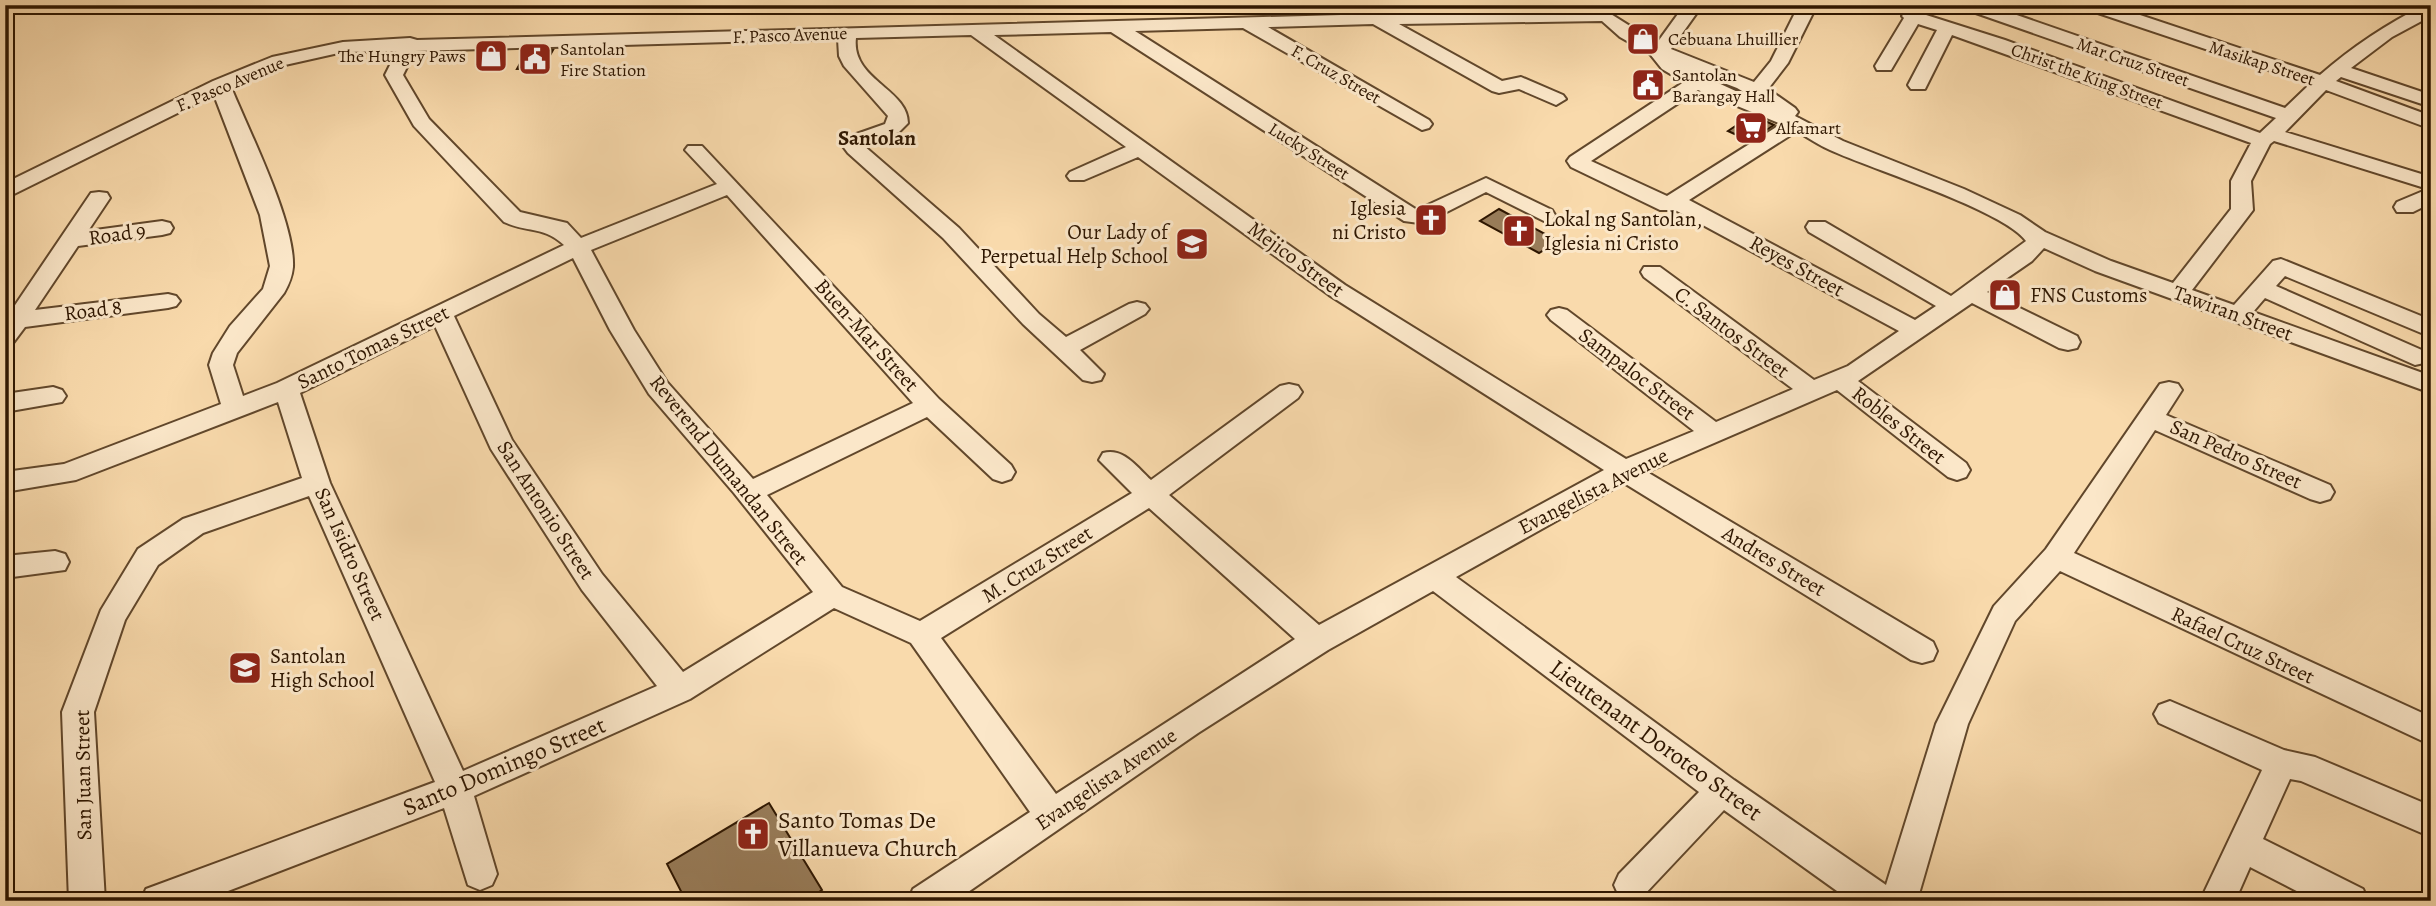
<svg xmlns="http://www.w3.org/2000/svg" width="2436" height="906" font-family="Alegreya,serif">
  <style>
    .building { fill: #987c59; stroke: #2e1600; stroke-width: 2 }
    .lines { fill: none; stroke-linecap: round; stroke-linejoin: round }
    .minor-casing { stroke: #61472b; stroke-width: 4 }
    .minor { fill: #fbe7c9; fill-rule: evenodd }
    .labels { text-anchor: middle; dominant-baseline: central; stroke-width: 6; stroke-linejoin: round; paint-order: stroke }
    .far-street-label { font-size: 18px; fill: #2e1600; stroke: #fbe7c9 }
    .far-poi-label { font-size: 18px; fill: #2e1600; stroke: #fbe7c9; text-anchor: start }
    .far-quarter-label { font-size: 21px; font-weight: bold; fill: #2e1600; stroke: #fbe7c9 }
    .poi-label { font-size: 21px; fill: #2e1600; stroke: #fbe7c9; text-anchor: start }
    .street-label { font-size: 21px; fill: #2e1600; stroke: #fbe7c9 }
    .near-street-label { font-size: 24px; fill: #2e1600; stroke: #fbe7c9 }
    .near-poi-label { font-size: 24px; fill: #2e1600; stroke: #fbe7c9; text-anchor: start }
  </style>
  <rect width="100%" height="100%" fill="#f9daac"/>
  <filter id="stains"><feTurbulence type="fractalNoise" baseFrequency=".00286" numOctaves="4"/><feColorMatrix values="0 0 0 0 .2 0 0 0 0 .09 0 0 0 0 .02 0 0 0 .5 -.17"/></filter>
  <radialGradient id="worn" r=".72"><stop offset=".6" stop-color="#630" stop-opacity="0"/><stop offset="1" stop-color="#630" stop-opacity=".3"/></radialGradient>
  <g class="building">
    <path d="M553,50L543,68L517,69L527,51Z"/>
    <path d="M1752,115L1774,125L1750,141L1728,131Z"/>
    <path d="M1499,209L1558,241L1539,253L1480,221Z"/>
    <path d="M769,803L822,890L805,901H686L667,864Z"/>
  </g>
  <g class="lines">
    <defs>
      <g id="minor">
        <path d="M1659,5H1687L1696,14L1671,49L1754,82L1771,61L1799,5H1817L1788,63L1768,89L1795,108L1798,112L1795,116L1843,141L1964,189L2020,215L2045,232L2111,261L2173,283L2231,209V181L2251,143L1952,35L1925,89H1911L1908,85L1937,30L1918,24L1891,70H1877L1875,66L1904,18L1902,16L1911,5H1929L1923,14L2005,40L2260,133L2276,118L1973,12L1970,8L1972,5H1988L2285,108L2310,84L2086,9L2083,5H2110L2320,75C2351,48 2386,24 2425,5H2431V16L2392,37L2351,68L2431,95V107L2341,77L2336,81L2431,116V129L2326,90L2285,132L2431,177V203L2413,212H2397L2394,207L2397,202L2428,189L2274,141L2270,144L2251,181L2253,210L2192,290L2234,305L2273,261L2281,259L2431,320V337L2285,276L2276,286L2424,351L2427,357L2424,363L2415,365L2265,298L2253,312L2431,376V393L2095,271L2044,248L2032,261L1987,292L2077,336L2080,342L2077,348L2068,350L2059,348L1972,303L1858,381L1966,463L1970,470L1966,477L1957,480L1948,477L1837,390L1647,472L1933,642L1937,651L1933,660L1922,663L1911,660L1624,483L1456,577L1734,780L1886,885L1936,724L1994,606L2046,549L2160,384L2169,382L2178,384L2182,390L2166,415L2330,485L2334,492L2330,499L2320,502L2310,499L2155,430L2074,553L2431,717V745L2060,571L2015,621L1968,724L1917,901H1851L1724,810L1643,896L1632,901L1619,896L1614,885L1619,874L1699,792L1433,591L1328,650L1198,733L955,901H908L913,889L1030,812L911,643L834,608L690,699L474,796L497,874L492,885L480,890L468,885L444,808L202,901H141L146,889L435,782L309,496L203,533L158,565L125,620L94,712L105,901H69L62,712L101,610L138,549L183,519L302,478L278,402L76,480L5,492V472L64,464L221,404L209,365L213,353L230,326L263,289L270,266L260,215L214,95L12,195L5,197V183L213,81L272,57L343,42L410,38L417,40L1377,14L1606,11L1657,43L1678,14L1662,9ZM1602,21L1620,37L1650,54L1662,69L1684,82L1570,157L1567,161L1571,167L1660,210H1675L1899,331L1848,366L1814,380L1660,267H1644L1641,272L1644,277L1793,389L1716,422L1567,310L1559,308L1551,310L1547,315L1551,320L1694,431L1626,459L1345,285L994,35L1111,32L1404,221L1419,223L1427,222L1486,192L1544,221L1552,220L1555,215L1552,210L1486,178L1417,210L1135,31L1243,28L1422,130L1429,128L1432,124L1429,120L1268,27L1373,24L1492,91L1499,93L1519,89L1556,105L1566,99L1563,95L1521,77L1502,81L1399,24ZM971,35L1126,147L1070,172L1067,176L1070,180H1084L1138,157L1329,295L1604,470L1319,625L1169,495L1298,398L1302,392L1298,386L1289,384L1280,386L1151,480C1137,467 1123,447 1103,453L1099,460L1132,493L920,621L842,587L767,495L927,417L993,479L1002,482L1011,479L1015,472L1011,465L939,399L702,146H688L685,150L717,184L581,238L567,223L520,212L429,119L403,75L415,51L838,39L839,56L844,66L888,116L885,124L848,137L842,145L848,153L943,238L1023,324L1083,380L1092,382L1101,380L1104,374L1080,350L1145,314L1149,309L1145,304L1137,302L1129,304L1066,337L1039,314L959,228L863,145L899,132L908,123C908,89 851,80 856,38ZM397,51L385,75L414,126L504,222C529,233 544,226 564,245L277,383L243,396L233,365L237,353L284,293C289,284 292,277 293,267C295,222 249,131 231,87L285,65L343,52ZM1690,70L1737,88L1766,105ZM1698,90L1781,124L1667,196L1591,161ZM1797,131C1808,138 1819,145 1830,150C1871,169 2004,210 2026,241L1951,296L1825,222H1809L1806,227L1809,232L1936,306L1915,320L1689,200ZM727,195L913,403L753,479L667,382L634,330L591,250ZM573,258L610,330L649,394L734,493L813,592L683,672L602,574L512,440L454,316ZM435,326L491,449L582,590L657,686L463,771L330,483L300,393ZM1149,508L1295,639L1056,794L941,638Z"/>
        <path d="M99,192L107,193L110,198L88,231L162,221L170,223L173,228L170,233L162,235L78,246L35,310L168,294L176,296L180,301L176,306L168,308L25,327L13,343L5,346V320L91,193Z"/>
        <path d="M53,387L62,390L66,396L62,402L5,412V394Z"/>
        <path d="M55,551L65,554L69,562L65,570L5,578V556Z"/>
        <path d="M2170,701L2284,750L2315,757L2431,806V837L2301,781L2290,779L2263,839L2363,889L2368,901H2316L2250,867L2235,901H2200L2262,770L2159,723L2154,714L2159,705Z"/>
      </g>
    </defs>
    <use href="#minor" class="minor-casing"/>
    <use href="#minor" class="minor"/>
  </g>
  <defs>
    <symbol id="shop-square" viewBox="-11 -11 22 22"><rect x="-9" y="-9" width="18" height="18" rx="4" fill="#8f2418" stroke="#fbe7c9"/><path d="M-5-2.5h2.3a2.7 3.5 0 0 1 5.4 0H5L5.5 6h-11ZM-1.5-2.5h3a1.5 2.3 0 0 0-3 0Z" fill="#fff"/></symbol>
    <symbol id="civic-square" viewBox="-11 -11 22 22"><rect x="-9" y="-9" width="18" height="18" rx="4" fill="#8f2418" stroke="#fbe7c9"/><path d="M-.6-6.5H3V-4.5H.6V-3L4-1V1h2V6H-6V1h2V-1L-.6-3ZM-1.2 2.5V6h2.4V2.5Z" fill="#fff"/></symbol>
    <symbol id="supermarket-square" viewBox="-11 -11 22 22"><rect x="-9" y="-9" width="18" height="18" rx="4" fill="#8f2418" stroke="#fbe7c9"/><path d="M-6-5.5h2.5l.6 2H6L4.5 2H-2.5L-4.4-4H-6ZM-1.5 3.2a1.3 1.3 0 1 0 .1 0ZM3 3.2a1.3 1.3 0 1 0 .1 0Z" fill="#fff"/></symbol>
    <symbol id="church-square" viewBox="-11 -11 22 22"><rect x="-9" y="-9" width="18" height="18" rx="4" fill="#8f2418" stroke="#fbe7c9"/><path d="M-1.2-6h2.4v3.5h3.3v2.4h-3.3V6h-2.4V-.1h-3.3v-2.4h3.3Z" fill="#fff"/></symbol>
    <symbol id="school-square" viewBox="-11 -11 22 22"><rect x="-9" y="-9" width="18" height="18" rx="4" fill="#8f2418" stroke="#fbe7c9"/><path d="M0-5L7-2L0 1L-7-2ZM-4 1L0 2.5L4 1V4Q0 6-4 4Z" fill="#fff"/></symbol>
  </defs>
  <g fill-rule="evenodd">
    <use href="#shop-square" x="1624" y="20" width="38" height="38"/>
    <use href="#shop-square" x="472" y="37" width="38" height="38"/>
    <use href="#civic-square" x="516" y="40" width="38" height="38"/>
    <use href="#civic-square" x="1629" y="66" width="38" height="38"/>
    <use href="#supermarket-square" x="1732" y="109" width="38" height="38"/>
    <use href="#church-square" x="1412" y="201" width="38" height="38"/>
    <use href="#church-square" x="1500" y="212" width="38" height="38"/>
    <use href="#school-square" x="1173" y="225" width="38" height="38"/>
    <use href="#shop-square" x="1986" y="276" width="38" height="38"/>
    <use href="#school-square" x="226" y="649" width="38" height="38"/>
    <use href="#church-square" x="734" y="815" width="38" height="38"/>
  </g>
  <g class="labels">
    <g class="far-street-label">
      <text transform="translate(790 35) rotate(-2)">F. Pasco Avenue</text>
      <text transform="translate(2133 62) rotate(19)">Mar Cruz Street</text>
      <text transform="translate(2262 63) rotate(18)">Masikap Street</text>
      <text transform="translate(1336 74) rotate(30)">F. Cruz Street</text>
      <text transform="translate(2087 76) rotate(20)">Christ the King Street</text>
      <text transform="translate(230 84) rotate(-23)">F. Pasco Avenue</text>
      <text transform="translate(1309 151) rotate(32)">Lucky Street</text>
    </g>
    <g class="far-poi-label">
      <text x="1668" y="39">Cebuana Lhuillier</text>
      <text x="560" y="49">Santolan<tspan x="560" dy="21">Fire Station</tspan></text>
      <text x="466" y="56" text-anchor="end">The Hungry Paws</text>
      <text x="1672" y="75">Santolan<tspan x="1672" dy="21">Barangay Hall</tspan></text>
      <text x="1776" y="128">Alfamart</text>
    </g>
    <g class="far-quarter-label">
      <text x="877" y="138">Santolan</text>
    </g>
    <g class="poi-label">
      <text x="1406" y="208" text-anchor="end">Iglesia<tspan x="1406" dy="24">ni Cristo</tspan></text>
      <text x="1544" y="219">Lokal ng Santolan,<tspan x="1544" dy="24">Iglesia ni Cristo</tspan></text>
      <text x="1168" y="232" text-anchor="end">Our Lady of<tspan x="1168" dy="24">Perpetual Help School</tspan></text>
      <text x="2030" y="295">FNS Customs</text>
      <text x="270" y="656">Santolan<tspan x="270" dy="24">High School</tspan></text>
    </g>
    <g class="street-label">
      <text transform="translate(117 234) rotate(-8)">Road 9</text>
      <text transform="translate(1296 259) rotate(36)">Mejico Street</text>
      <text transform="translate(1797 266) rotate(29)">Reyes Street</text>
      <text transform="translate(93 310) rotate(-7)">Road 8</text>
      <text transform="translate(2233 313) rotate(20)">Tawiran Street</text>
      <text transform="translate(1732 332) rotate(37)">C. Santos Street</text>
      <text transform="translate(867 335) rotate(48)">Buen-Mar Street</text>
      <text transform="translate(373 347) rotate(-26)">Santo Tomas Street</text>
      <text transform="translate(1637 374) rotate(37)">Sampaloc Street</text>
      <text transform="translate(1899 425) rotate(38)">Robles Street</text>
      <text transform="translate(2236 454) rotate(24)">San Pedro Street</text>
      <text transform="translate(729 470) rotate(51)">Reverend Dumandan Street</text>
      <text transform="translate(1593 491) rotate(-27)">Evangelista Avenue</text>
      <text transform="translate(546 510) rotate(57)">San Antonio Street</text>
      <text transform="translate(350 554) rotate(66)">San Isidro Street</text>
      <text transform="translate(1774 561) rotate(31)">Andres Street</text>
      <text transform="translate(1037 564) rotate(-32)">M. Cruz Street</text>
      <text transform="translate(2243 645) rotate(25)">Rafael Cruz Street</text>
      <text transform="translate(83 775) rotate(-91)">San Juan Street</text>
      <text transform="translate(1106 779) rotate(-34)">Evangelista Avenue</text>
    </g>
    <g class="near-street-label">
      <text transform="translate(1656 740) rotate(36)">Lieutenant Doroteo Street</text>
      <text transform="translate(504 766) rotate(-23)">Santo Domingo Street</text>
    </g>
    <g class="near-poi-label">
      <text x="778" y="820">Santo Tomas De<tspan x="778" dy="28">Villanueva Church</tspan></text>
    </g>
  </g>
  <rect width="2436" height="906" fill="none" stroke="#f9daac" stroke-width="28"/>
  <rect x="7" y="7" width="2422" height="892" fill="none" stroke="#2e1600" stroke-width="3.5"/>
  <rect x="14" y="14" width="2408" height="878" fill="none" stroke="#2e1600" stroke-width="2"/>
  <rect width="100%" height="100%" filter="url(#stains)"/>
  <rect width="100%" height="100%" fill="url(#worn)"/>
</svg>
